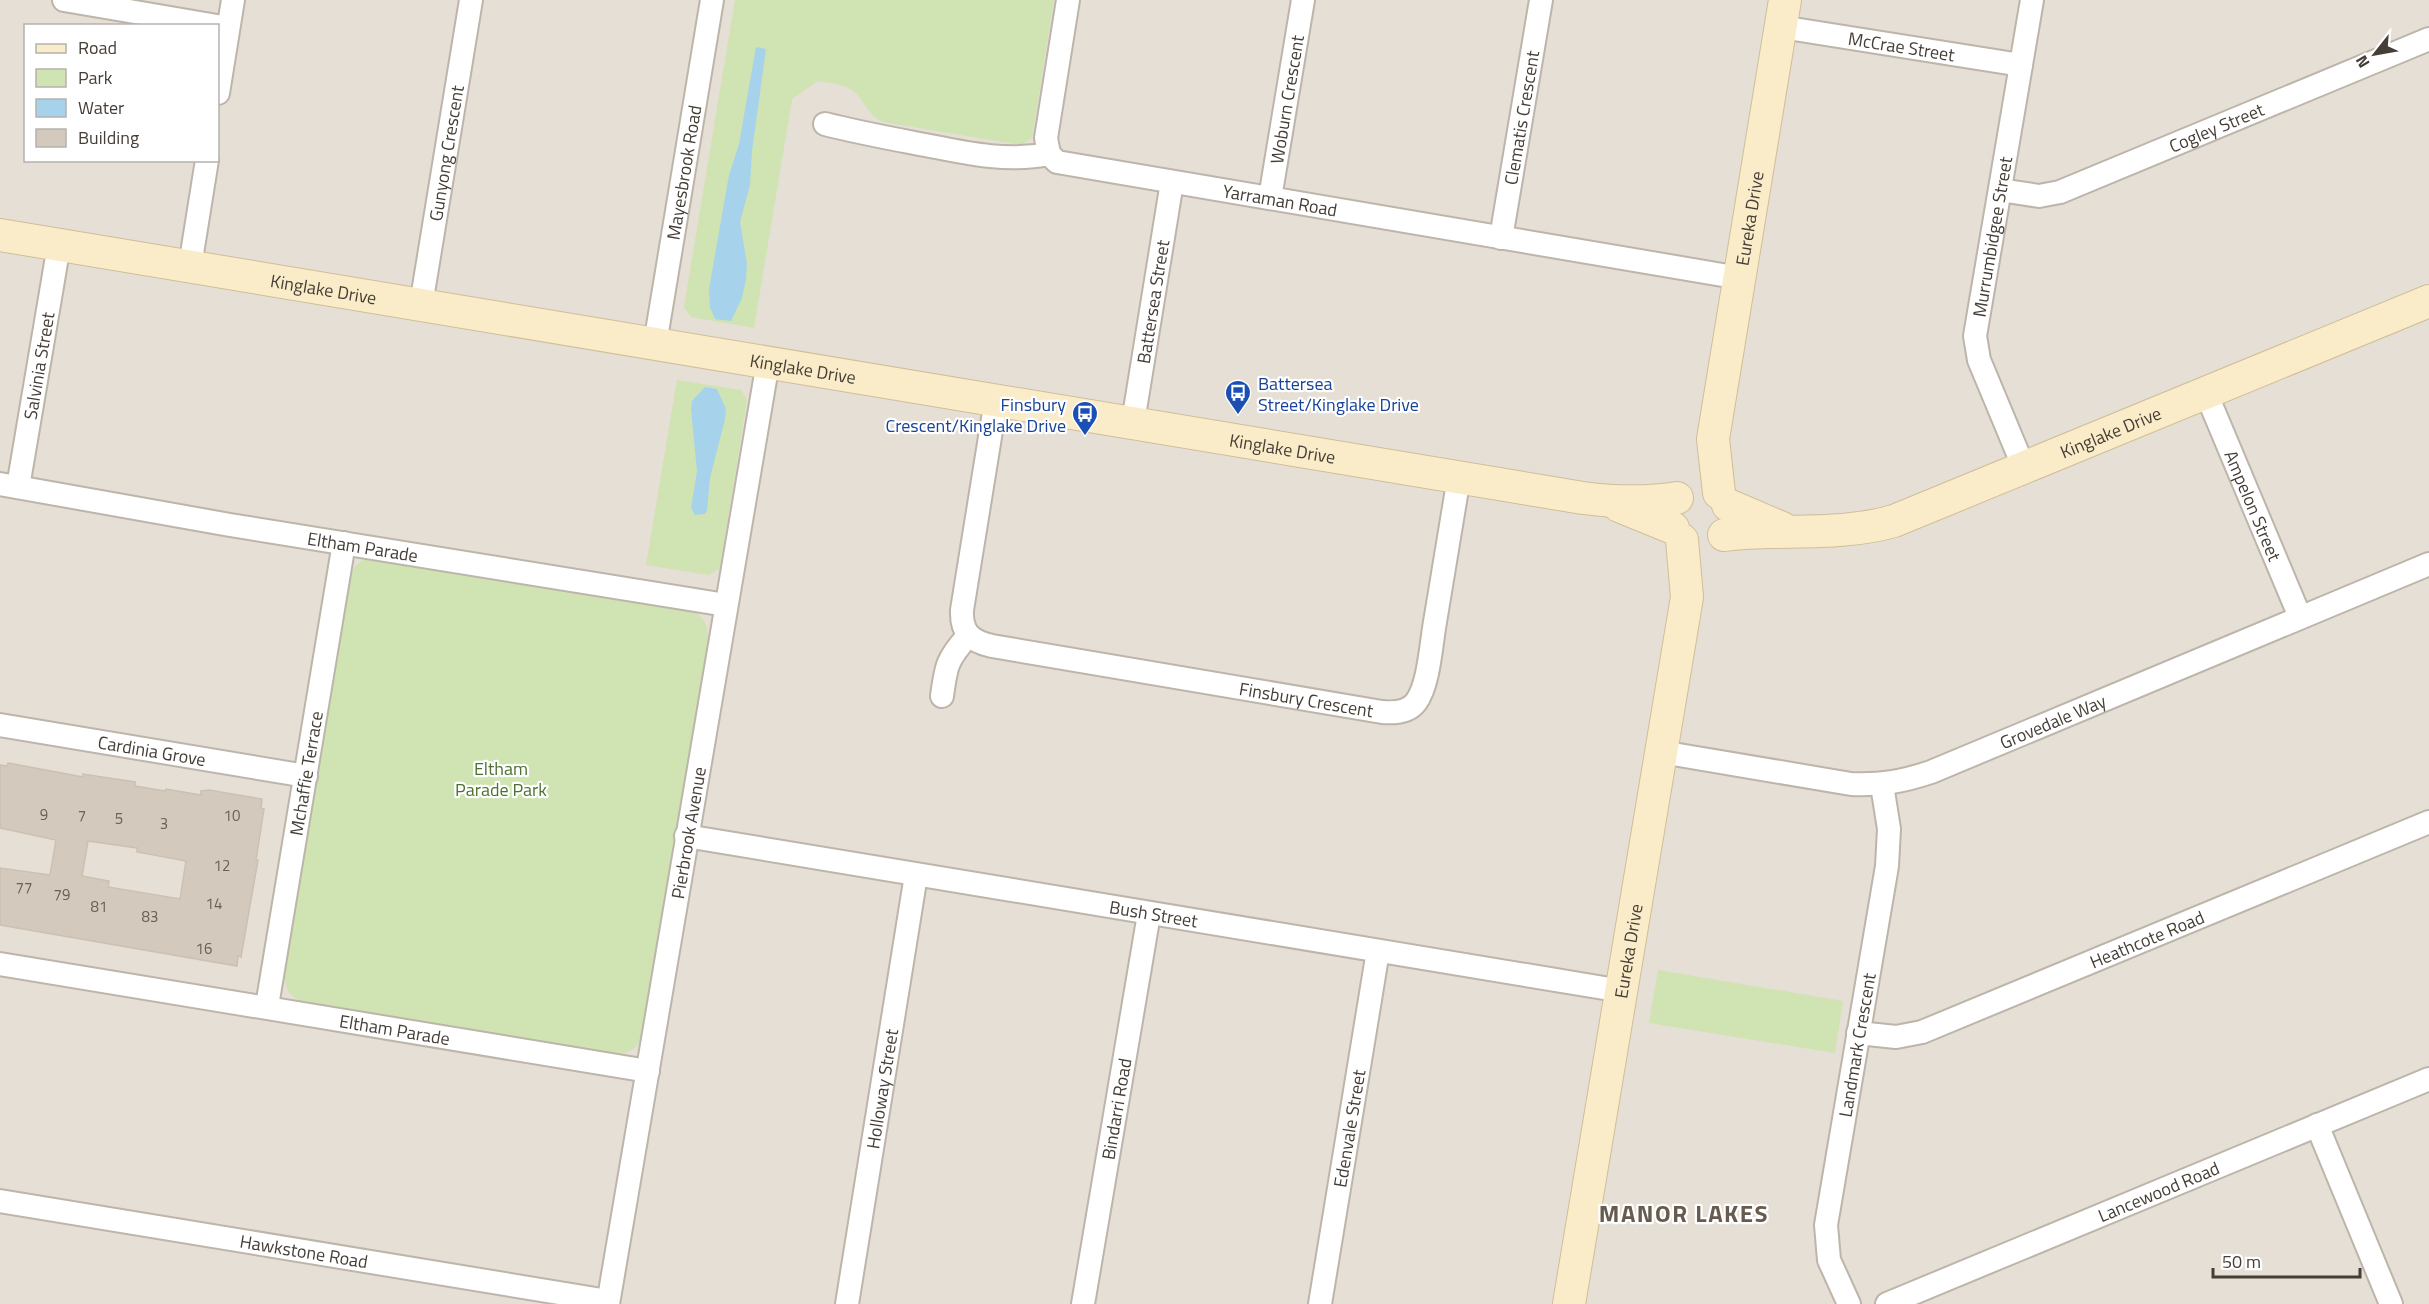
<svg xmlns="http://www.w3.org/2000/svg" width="2429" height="1304" font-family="'Titillium Web',sans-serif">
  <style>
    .residential { fill: #e5dfd5; fill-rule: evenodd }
    .green { fill: #d0e3b2 }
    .water { fill: #a6d2eb }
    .building { fill: #d3c9bd; stroke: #cdc0b0; stroke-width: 1.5; fill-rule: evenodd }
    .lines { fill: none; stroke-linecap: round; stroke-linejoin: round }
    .street-casing { stroke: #bdb5aa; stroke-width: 26 }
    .secondary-casing { stroke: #cfbe99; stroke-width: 34 }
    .street { stroke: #fff; stroke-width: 22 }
    .secondary { stroke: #faecc8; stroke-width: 32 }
    .labels { text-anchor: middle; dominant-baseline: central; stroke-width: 4.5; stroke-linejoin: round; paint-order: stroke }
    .number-label { font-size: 15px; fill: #686158 }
    .street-label { font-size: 18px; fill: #443e36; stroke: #fff }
    .transit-label { font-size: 18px; fill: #164399; stroke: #fff; text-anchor: start }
    .park-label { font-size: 18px; fill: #4b712e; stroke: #fff }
    .district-label { font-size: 24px; font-weight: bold; letter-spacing: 1.5px; fill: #665b4e; stroke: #fff }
  </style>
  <rect width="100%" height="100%" fill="#f2eee6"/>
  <path class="residential" d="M0,0H2429V1304H0ZM26,26H218V160H26Z"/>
  <g class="green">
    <path d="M735,0H1054L1032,138L1021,145L883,122C867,115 865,100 852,90C842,84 829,83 818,81L792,99L754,328L691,317L684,307Z"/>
    <path d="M677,380L741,390L747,400L720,568L709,575L646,565Z"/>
    <path d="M371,558L692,610C704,617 709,627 708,641L643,1032C638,1049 630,1054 612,1054L306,1003C288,998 284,986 284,969L349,580C352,568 359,560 371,558Z"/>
    <path d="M1658,970L1843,1001L1835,1053L1649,1023Z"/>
  </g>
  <g class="water">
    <path d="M756,47L766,49L752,151L750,185L740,222L747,264L746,279L742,298L731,321L715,319L710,307L709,289L729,175L739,144Z"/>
    <path d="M705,387L717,389L726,409L725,419L710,478L707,510L705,514L695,515L691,508L697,471L691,409L692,401Z"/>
  </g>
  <path class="building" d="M8,763L83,777V774L135,782V786L165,791L166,789L201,795V791L209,790L262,799L261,808L264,809L256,860H258L241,957L238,956L237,966L0,925V868L50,875L56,840L0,828V765L7,766ZM88,841L137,848V852L186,861L180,899L108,887L109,881L82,876Z"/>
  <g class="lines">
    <defs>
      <g id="street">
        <path d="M64,0L217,26"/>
        <path id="s1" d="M1781,27L2021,65"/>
        <path d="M218,93L233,0"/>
        <path id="s2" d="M825,124C860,133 894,139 930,146C970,154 1008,162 1049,154L1057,162L1740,278"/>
        <path d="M1049,154L1046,138L1068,0"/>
        <path id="s3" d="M2000,190L2039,196L2060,192L2429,39"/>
        <path id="s4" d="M1270,198L1303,0"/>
        <path id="s5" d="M1501,238L1541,0"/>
        <path d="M190,266L207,160"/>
        <path id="s6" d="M421,305L471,0"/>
        <path id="s7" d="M655,344L712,0"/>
        <path id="s8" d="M2206,393L2300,617"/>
        <path id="s9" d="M996,400L962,610C961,632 970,641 992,646L1382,712C1393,713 1408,713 1416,702C1429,685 1431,644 1435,622C1443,574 1451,525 1459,477"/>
        <path id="s10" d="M1133,422L1172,182"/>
        <path id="s11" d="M2024,468L1979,360L1975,336L2032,0"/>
        <path id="s12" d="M0,484L230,525L726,605"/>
        <path id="s13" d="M18,487L59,245"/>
        <path d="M942,696C946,666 947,659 968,636"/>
        <path id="s14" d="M0,725L306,776"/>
        <path id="s15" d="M1661,752L1851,784C1882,785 1901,782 1931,772L2429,564"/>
        <path id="s16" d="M686,836L1622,991"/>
        <path id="s17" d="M0,964L648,1071"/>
        <path id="s18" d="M267,1006L344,543"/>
        <path id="s19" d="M1858,1033L1896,1037L1922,1032L2429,822"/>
        <path d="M2317,1125L2391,1304"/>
        <path id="s20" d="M0,1201L608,1301"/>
        <path id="s21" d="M608,1304L768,362"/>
        <path id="s22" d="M847,1304L916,875"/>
        <path id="s23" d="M1083,1304L1149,914"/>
        <path id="s24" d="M1320,1304L1378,951"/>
        <path id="s25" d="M1849,1304L1829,1260L1826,1225L1887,866L1889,829L1882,785"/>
        <path id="s26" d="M1887,1304L2429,1079"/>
      </g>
      <g id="secondary">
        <path id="s27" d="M0,235L1583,498C1614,502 1646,503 1677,498"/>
        <path id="s28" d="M1719,493L1713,439L1785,0"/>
        <path d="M1728,505L1782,528"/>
        <path d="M1619,506L1673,528"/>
        <path id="s29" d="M1724,535C1781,528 1838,537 1894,521L2429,301"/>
        <path id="s30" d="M1569,1304L1687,597L1682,540"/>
      </g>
    </defs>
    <use href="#street" class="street-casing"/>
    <use href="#secondary" class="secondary-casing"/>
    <use href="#street" class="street"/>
    <use href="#secondary" class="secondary"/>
  </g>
  <defs>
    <symbol id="bus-pin" viewBox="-11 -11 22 30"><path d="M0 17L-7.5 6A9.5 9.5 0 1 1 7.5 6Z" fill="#1a4fb4" stroke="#fff"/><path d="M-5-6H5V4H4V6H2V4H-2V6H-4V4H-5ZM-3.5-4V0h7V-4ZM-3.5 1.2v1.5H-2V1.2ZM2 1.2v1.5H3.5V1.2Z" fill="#fff"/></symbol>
  </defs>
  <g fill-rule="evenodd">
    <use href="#bus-pin" x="1223" y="378" width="30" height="40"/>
    <use href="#bus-pin" x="1070" y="399" width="30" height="40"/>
  </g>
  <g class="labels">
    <g class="number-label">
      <text x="44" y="814">9</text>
      <text x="82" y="815">7</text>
      <text x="232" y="815">10</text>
      <text x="119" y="818">5</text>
      <text x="164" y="823">3</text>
      <text x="222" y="865">12</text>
      <text x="24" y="887">77</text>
      <text x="62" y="894">79</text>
      <text x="214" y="903">14</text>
      <text x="99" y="906">81</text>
      <text x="150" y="916">83</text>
      <text x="204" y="948">16</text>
    </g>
    <g class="street-label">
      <text stroke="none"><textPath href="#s1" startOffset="122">McCrae Street</textPath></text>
      <text stroke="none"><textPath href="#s4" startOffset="100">Woburn Crescent</textPath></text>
      <text stroke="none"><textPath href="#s5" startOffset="122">Clematis Crescent</textPath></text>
      <text stroke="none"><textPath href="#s3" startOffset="230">Cogley Street</textPath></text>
      <text stroke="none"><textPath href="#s6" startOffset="154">Gunyong Crescent</textPath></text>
      <text stroke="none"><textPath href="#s7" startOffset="174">Mayesbrook Road</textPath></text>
      <text stroke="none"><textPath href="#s2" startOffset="465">Yarraman Road</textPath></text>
      <text stroke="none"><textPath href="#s28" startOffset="278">Eureka Drive</textPath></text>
      <text stroke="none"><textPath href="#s11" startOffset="242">Murrumbidgee Street</textPath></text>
      <text stroke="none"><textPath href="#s27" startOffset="328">Kinglake Drive</textPath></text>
      <text stroke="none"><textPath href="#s10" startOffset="122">Battersea Street</textPath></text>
      <text stroke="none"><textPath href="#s13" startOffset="123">Salvinia Street</textPath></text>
      <text stroke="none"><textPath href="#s27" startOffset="814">Kinglake Drive</textPath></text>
      <text stroke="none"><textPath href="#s29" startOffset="405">Kinglake Drive</textPath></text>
      <text stroke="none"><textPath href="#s27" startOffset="1300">Kinglake Drive</textPath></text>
      <text stroke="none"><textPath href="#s8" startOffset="122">Ampelon Street</textPath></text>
      <text stroke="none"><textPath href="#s12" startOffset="368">Eltham Parade</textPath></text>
      <text stroke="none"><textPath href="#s9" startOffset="584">Finsbury Crescent</textPath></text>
      <text stroke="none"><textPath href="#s15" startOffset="406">Grovedale Way</textPath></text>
      <text stroke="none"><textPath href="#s14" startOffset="154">Cardinia Grove</textPath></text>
      <text stroke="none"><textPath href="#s18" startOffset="236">Mchaffie Terrace</textPath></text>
      <text stroke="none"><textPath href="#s21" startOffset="478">Pierbrook Avenue</textPath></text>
      <text stroke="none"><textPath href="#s16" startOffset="474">Bush Street</textPath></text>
      <text stroke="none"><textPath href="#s19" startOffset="308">Heathcote Road</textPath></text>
      <text stroke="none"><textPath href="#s30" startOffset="358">Eureka Drive</textPath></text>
      <text stroke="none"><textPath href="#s17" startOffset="400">Eltham Parade</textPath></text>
      <text stroke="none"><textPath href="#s25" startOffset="266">Landmark Crescent</textPath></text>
      <text stroke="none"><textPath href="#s22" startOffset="218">Holloway Street</textPath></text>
      <text stroke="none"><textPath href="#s23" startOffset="198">Bindarri Road</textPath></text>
      <text stroke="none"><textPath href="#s24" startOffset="178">Edenvale Street</textPath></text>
      <text stroke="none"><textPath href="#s26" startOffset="294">Lancewood Road</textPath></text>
      <text stroke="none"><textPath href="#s20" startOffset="308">Hawkstone Road</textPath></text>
    </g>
    <g class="transit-label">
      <text x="1258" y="383">Battersea<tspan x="1258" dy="21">Street/Kinglake Drive</tspan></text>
      <text x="1066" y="404" text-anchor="end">Finsbury<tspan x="1066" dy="21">Crescent/Kinglake Drive</tspan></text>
    </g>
    <g class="park-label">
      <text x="501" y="768">Eltham<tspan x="501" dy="21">Parade Park</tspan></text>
    </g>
    <g class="district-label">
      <text x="1684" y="1213">MANOR LAKES</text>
    </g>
  </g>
  <rect x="24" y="24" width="195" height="138" fill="#ffffff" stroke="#b4b2af" stroke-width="1.5"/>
  <rect x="36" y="44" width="30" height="9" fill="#faecc8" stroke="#b4b2af" stroke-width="1.5"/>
  <text x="78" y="54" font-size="18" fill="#443e36">Road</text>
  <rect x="36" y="69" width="30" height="18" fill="#d0e3b2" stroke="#b4b2af" stroke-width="1.5"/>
  <text x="78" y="84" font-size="18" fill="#443e36">Park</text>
  <rect x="36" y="99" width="30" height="18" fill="#a6d2eb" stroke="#b4b2af" stroke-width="1.5"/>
  <text x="78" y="114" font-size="18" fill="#443e36">Water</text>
  <rect x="36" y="129" width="30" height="18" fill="#d3c9bd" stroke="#b4b2af" stroke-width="1.5"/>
  <text x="78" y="144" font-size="18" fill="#443e36">Building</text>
  <g transform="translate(2375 54) rotate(239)" stroke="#ffffff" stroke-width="4.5" paint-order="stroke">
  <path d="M0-4.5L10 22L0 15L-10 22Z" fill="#443e36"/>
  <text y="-9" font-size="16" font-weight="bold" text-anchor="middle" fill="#443e36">N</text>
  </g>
  <path d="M2213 1268v9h147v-9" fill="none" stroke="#443e36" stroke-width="3"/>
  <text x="2222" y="1268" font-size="18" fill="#443e36" stroke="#ffffff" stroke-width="4.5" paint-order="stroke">50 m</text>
</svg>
